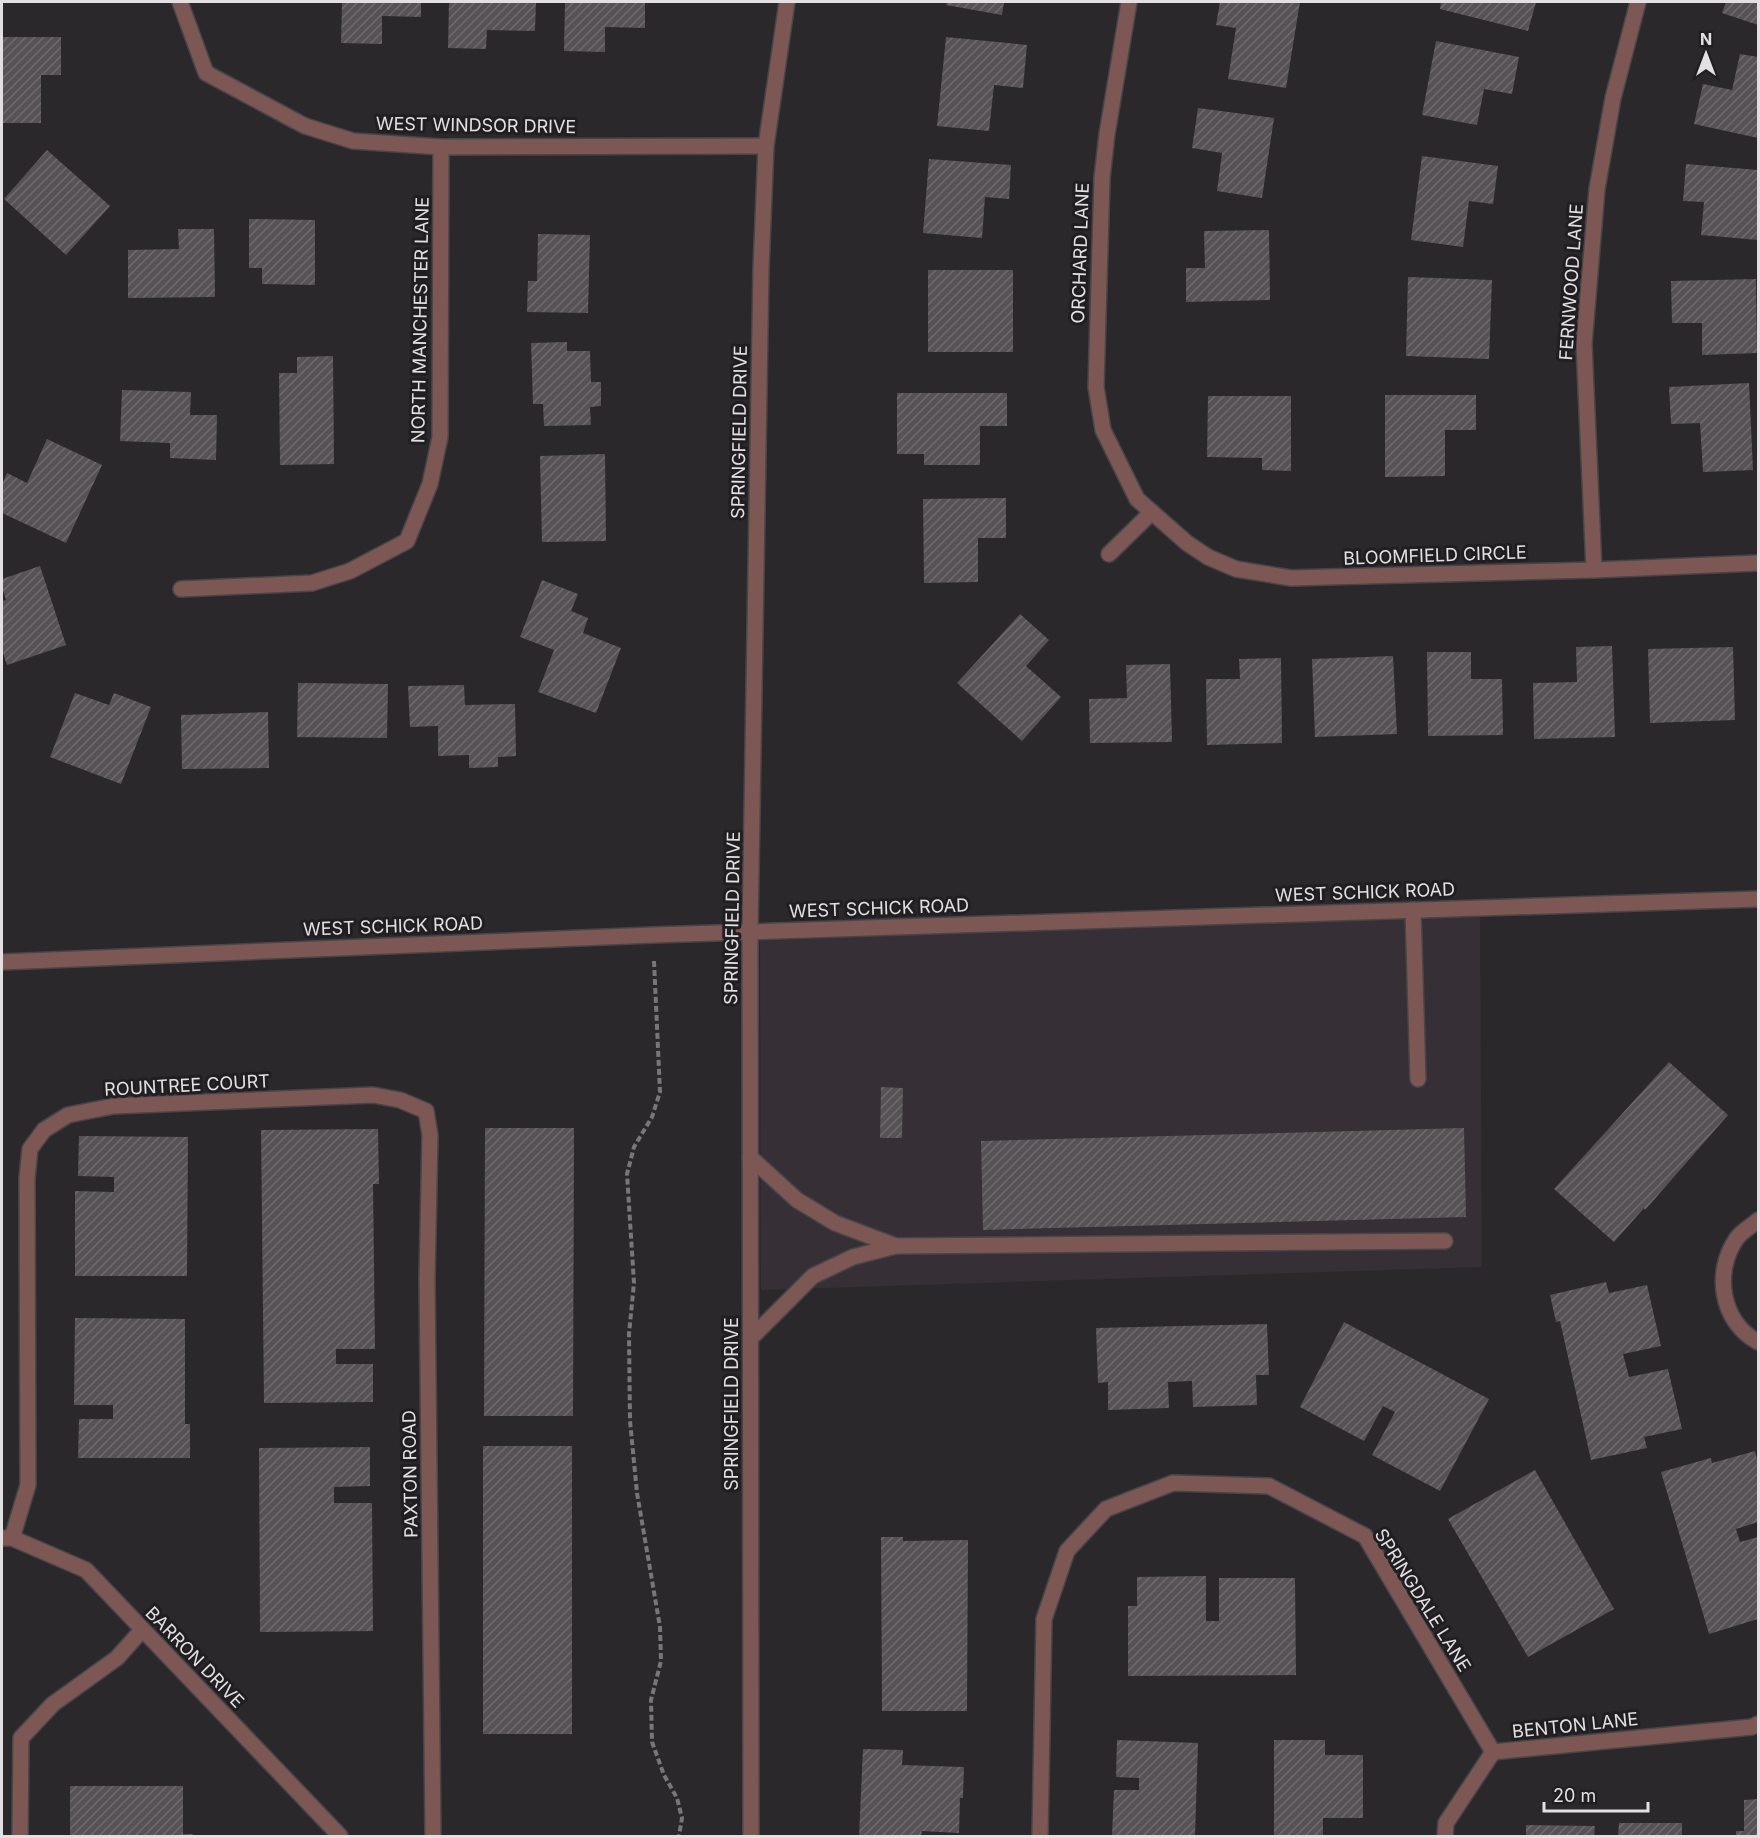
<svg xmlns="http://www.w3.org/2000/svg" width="1760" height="1838" font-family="Inter,sans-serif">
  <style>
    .built { fill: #362f36 }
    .building { fill: url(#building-hatch) }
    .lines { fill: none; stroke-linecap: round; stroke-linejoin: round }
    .service-casing { stroke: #484548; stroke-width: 18 }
    .minor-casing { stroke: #484548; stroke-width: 18 }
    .tertiary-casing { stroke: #484548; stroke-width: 18 }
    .path { stroke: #787678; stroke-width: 4; stroke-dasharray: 6 3; stroke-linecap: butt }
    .service { stroke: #7c5753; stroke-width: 15 }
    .minor { stroke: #7c5753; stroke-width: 15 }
    .tertiary { stroke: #7c5753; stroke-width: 15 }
    .labels { text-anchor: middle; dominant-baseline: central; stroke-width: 6; stroke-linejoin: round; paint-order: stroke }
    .street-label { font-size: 18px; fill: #e2e0e2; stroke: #211e21 }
  </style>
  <defs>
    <pattern id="building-hatch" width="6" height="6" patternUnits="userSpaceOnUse" patternTransform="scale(1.5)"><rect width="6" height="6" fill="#565255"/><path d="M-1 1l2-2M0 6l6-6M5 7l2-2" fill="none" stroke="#6e6b6d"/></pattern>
  </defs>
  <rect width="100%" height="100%" fill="#2b282b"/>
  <path class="built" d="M1480,913L1482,1267L761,1290L760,941Z"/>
  <g class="building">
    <path d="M342,2H421V17L382,16V44L341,43Z"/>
    <path d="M449,2H536L535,31L487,30L486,49L448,48Z"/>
    <path d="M565,2H645V28L605,27V52L564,51Z"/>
    <path d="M947,2H1004L1002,15L946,5Z"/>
    <path d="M1220,2H1300L1286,88L1228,79L1236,28L1216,25Z"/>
    <path d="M1441,2H1536L1528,31L1440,9Z"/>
    <path d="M1726,2H1758V25L1722,13Z"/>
    <path d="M2,37H61V75H41V123H2Z"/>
    <path d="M946,37L1027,45L1023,88L994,85L989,131L937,126Z"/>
    <path d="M1436,41L1519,57L1512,94L1484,89L1477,125L1422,115Z"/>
    <path d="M1740,54L1758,57V138L1694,124L1703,84L1732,90Z"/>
    <path d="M1198,108L1274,118L1262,198L1217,191L1222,153L1192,148Z"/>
    <path d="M47,150L110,206L66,255L4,199Z"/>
    <path d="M1422,156L1498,166L1493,204L1469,201L1463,247L1411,240Z"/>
    <path d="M929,159L1011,165L1009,199L985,197L982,238L923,233Z"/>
    <path d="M1686,164L1758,170V240L1701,235L1704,202L1683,201Z"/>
    <path d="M249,219L315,220V285L262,284V268H249Z"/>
    <path d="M178,229H214L215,297L128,298V250L179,249Z"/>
    <path d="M1269,230L1270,300L1186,302V268H1205L1204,231Z"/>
    <path d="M538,234L590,235L588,313L527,312L528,281H537Z"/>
    <rect x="928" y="270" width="85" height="82"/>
    <path d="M1408,277L1492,280L1489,359L1406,356Z"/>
    <path d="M1756,279L1757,353L1702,355V323H1672L1671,281Z"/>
    <path d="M567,342V351H590L591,382H601V406L590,407L591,425L544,426L543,404H533L531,343Z"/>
    <path d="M333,356L334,464L280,465L279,373H297V357Z"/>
    <path d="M1749,383L1753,470L1703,472L1700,423L1671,424L1669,387Z"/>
    <path d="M122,390L191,392L190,415H217L216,460L170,458V443L120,441Z"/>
    <path d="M897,393H1007V426H980V465H924V454H897Z"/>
    <path d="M1385,395H1476V430H1445V476L1385,477Z"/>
    <path d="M1208,396H1291V471L1262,470V458L1207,457Z"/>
    <path d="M47,439L102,465L66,543L2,513V484L7,473L27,483Z"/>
    <path d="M605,454L606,541L542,542L540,456Z"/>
    <path d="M1006,498V538H978V582L924,583L923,499Z"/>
    <path d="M40,566L66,645L7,665L2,650V601L6,600L2,587V579Z"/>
    <path d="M542,580L578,594L571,611L588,618L583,633L621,648L596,713L538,692L554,650L520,637Z"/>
    <path d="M1020,614L1049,640L1026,666L1061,697L1022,741L957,683Z"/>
    <path d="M1612,646L1615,737L1534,739L1533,683L1577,682L1576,647Z"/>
    <path d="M1733,647L1735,720L1650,723L1648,649Z"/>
    <path d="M1427,652H1471V679H1502L1503,735L1428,736Z"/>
    <path d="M1393,656L1397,734L1315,737L1312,659Z"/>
    <path d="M1281,658L1282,743L1207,745L1206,679H1240L1239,659Z"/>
    <path d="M1170,664L1172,742L1090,743L1089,699L1127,698L1126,665Z"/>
    <path d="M298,683L388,684L387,738L297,737Z"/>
    <path d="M464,685L465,705L515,704L516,756L498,757V767L469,768V755L438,756V726L410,727L408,686Z"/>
    <path d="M75,693L109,705L114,693L151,707L121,784L50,757Z"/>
    <path d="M268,712L269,768L182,769L181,715Z"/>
    <path d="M1669,1062L1728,1115L1645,1210L1644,1208L1614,1242L1554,1189Z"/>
    <path d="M881,1087L903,1088L902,1138H880Z"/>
    <path d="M485,1128H574L573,1416H484Z"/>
    <path d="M1464,1128L1466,1217L983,1230L981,1141Z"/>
    <path d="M378,1129L379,1184H373L375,1349H336V1364H373V1402L264,1403L261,1130Z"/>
    <path d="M79,1136L188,1137L187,1276H75V1191L114,1192V1177L78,1176Z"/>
    <path d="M1606,1282L1609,1293L1647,1285L1661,1346L1623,1354L1629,1377L1668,1369L1682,1429L1644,1437L1647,1448L1591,1460L1560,1321L1556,1322L1550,1295Z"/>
    <path d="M75,1318L185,1319V1424H190V1458H78L79,1419H113V1405H74Z"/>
    <path d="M1344,1322L1489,1399L1440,1491L1372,1455L1395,1412L1383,1406L1364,1441L1300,1407Z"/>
    <path d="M1267,1324L1269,1375H1256L1257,1405L1193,1407L1192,1381L1168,1382L1169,1408L1108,1410V1382L1098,1383L1096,1328Z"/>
    <rect x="483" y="1446" width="89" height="288"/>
    <path d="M370,1447V1486L334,1487V1503H372L373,1631L260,1632L259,1448Z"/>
    <path d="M1755,1451L1758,1463V1522L1736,1529L1740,1542L1758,1537V1619L1709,1634L1661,1472L1711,1458L1712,1463Z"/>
    <path d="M1535,1470L1614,1609L1528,1657L1448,1519Z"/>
    <path d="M881,1537H903V1541L968,1540L967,1711H882Z"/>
    <path d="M1206,1576V1621H1219V1578H1295L1296,1675L1128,1676V1606H1137V1577Z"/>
    <path d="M1117,1740L1198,1743L1195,1836H1112L1114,1790H1139V1778L1116,1777Z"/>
    <path d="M1274,1740H1325V1755H1363V1818H1323V1836H1274Z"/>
    <path d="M863,1749L903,1750L902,1765L964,1767L963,1798H960L959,1833L922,1831L921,1836H859Z"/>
    <path d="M70,1786H183V1834H193V1836H70Z"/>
    <path d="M1758,1799V1836H1736V1831H1744V1800Z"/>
    <path d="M1619,1823H1682V1836H1618Z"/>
    <path d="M1526,1825L1595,1826L1594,1836H1526Z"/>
  </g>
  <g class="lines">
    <defs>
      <g id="service">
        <path d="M1109,554L1152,512"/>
        <path d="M1413,910L1418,1079"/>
        <path d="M750,1157L797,1200L835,1223L896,1246"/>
        <path d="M751,1338L813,1276L853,1257L896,1246L1445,1241"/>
      </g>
      <g id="minor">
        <path d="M180,2L206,73L305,126L353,141L441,147L766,146"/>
        <path d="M1129,2L1107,134L1102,178L1096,387L1103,430L1137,499L1187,543L1208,557L1236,569L1291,578L1594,570L1758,563"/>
        <path d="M1594,570L1584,344L1597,189L1613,98L1638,2"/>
        <path d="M181,589L312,583L350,571L407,541L430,484L440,437L441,147"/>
        <path d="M1758,1220C1752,1226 1742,1231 1737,1238C1713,1272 1721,1322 1758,1342"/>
        <path d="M2,1538H12L86,1570L340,1836"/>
        <path d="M12,1538L28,1485L27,1178L30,1149L44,1130L68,1115L114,1106L373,1095L400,1100L426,1111L430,1135L427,1279L433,1836"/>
        <path d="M1493,1752L1752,1727L1758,1724"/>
        <path d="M20,1836L21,1738L53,1704L117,1658L142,1630"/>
        <path d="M1040,1836L1044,1619L1067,1551L1106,1509L1173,1483L1269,1486L1365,1536L1493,1752"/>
        <path d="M1445,1836L1446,1823L1493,1752"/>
      </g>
      <g id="tertiary">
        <path d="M2,962L653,935L1758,899"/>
        <path d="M751,1836L750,931L761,269L766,146L787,2"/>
      </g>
    </defs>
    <use href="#service" class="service-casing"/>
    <use href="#minor" class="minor-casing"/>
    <use href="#tertiary" class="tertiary-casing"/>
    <path class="path" d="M654,961L660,1092L652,1117L634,1147L627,1174L634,1283L629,1334L630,1421L637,1493L660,1627L661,1661L651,1700L652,1742L664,1775L677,1798L682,1818L679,1836"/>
    <use href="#service" class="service"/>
    <use href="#minor" class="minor"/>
    <use href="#tertiary" class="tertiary"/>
  </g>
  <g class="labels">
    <g class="street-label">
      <text transform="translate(476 125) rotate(1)">WEST WINDSOR DRIVE</text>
      <text transform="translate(1080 253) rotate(-88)">ORCHARD LANE</text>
      <text transform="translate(1571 282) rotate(-86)">FERNWOOD LANE</text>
      <text transform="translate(420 320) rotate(-89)">NORTH MANCHESTER LANE</text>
      <text transform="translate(739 432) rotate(-89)">SPRINGFIELD DRIVE</text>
      <text transform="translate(1435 555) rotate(-2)">BLOOMFIELD CIRCLE</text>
      <text transform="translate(1365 892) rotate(-2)">WEST SCHICK ROAD</text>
      <text transform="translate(879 908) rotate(-2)">WEST SCHICK ROAD</text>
      <text transform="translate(732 918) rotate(-89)">SPRINGFIELD DRIVE</text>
      <text transform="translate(393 926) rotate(-2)">WEST SCHICK ROAD</text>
      <text transform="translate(187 1085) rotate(-3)">ROUNTREE COURT</text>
      <text transform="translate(731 1404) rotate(-90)">SPRINGFIELD DRIVE</text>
      <text transform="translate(410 1474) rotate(-91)">PAXTON ROAD</text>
      <text transform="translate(1423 1600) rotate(58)">SPRINGDALE LANE</text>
      <text transform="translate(195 1657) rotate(46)">BARRON DRIVE</text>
      <text transform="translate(1575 1725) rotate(-6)">BENTON LANE</text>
    </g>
  </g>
  <rect width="1760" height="1838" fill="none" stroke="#e2e0e2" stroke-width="6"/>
  <g transform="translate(1706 54)" stroke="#211e21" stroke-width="4.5" paint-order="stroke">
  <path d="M0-4.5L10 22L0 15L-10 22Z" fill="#e2e0e2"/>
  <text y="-9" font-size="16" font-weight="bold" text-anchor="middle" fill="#e2e0e2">N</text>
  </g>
  <path d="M1544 1802v9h104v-9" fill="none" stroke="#e2e0e2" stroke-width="3"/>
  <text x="1553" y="1802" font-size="18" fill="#e2e0e2" stroke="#211e21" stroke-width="4.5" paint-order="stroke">20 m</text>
</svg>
